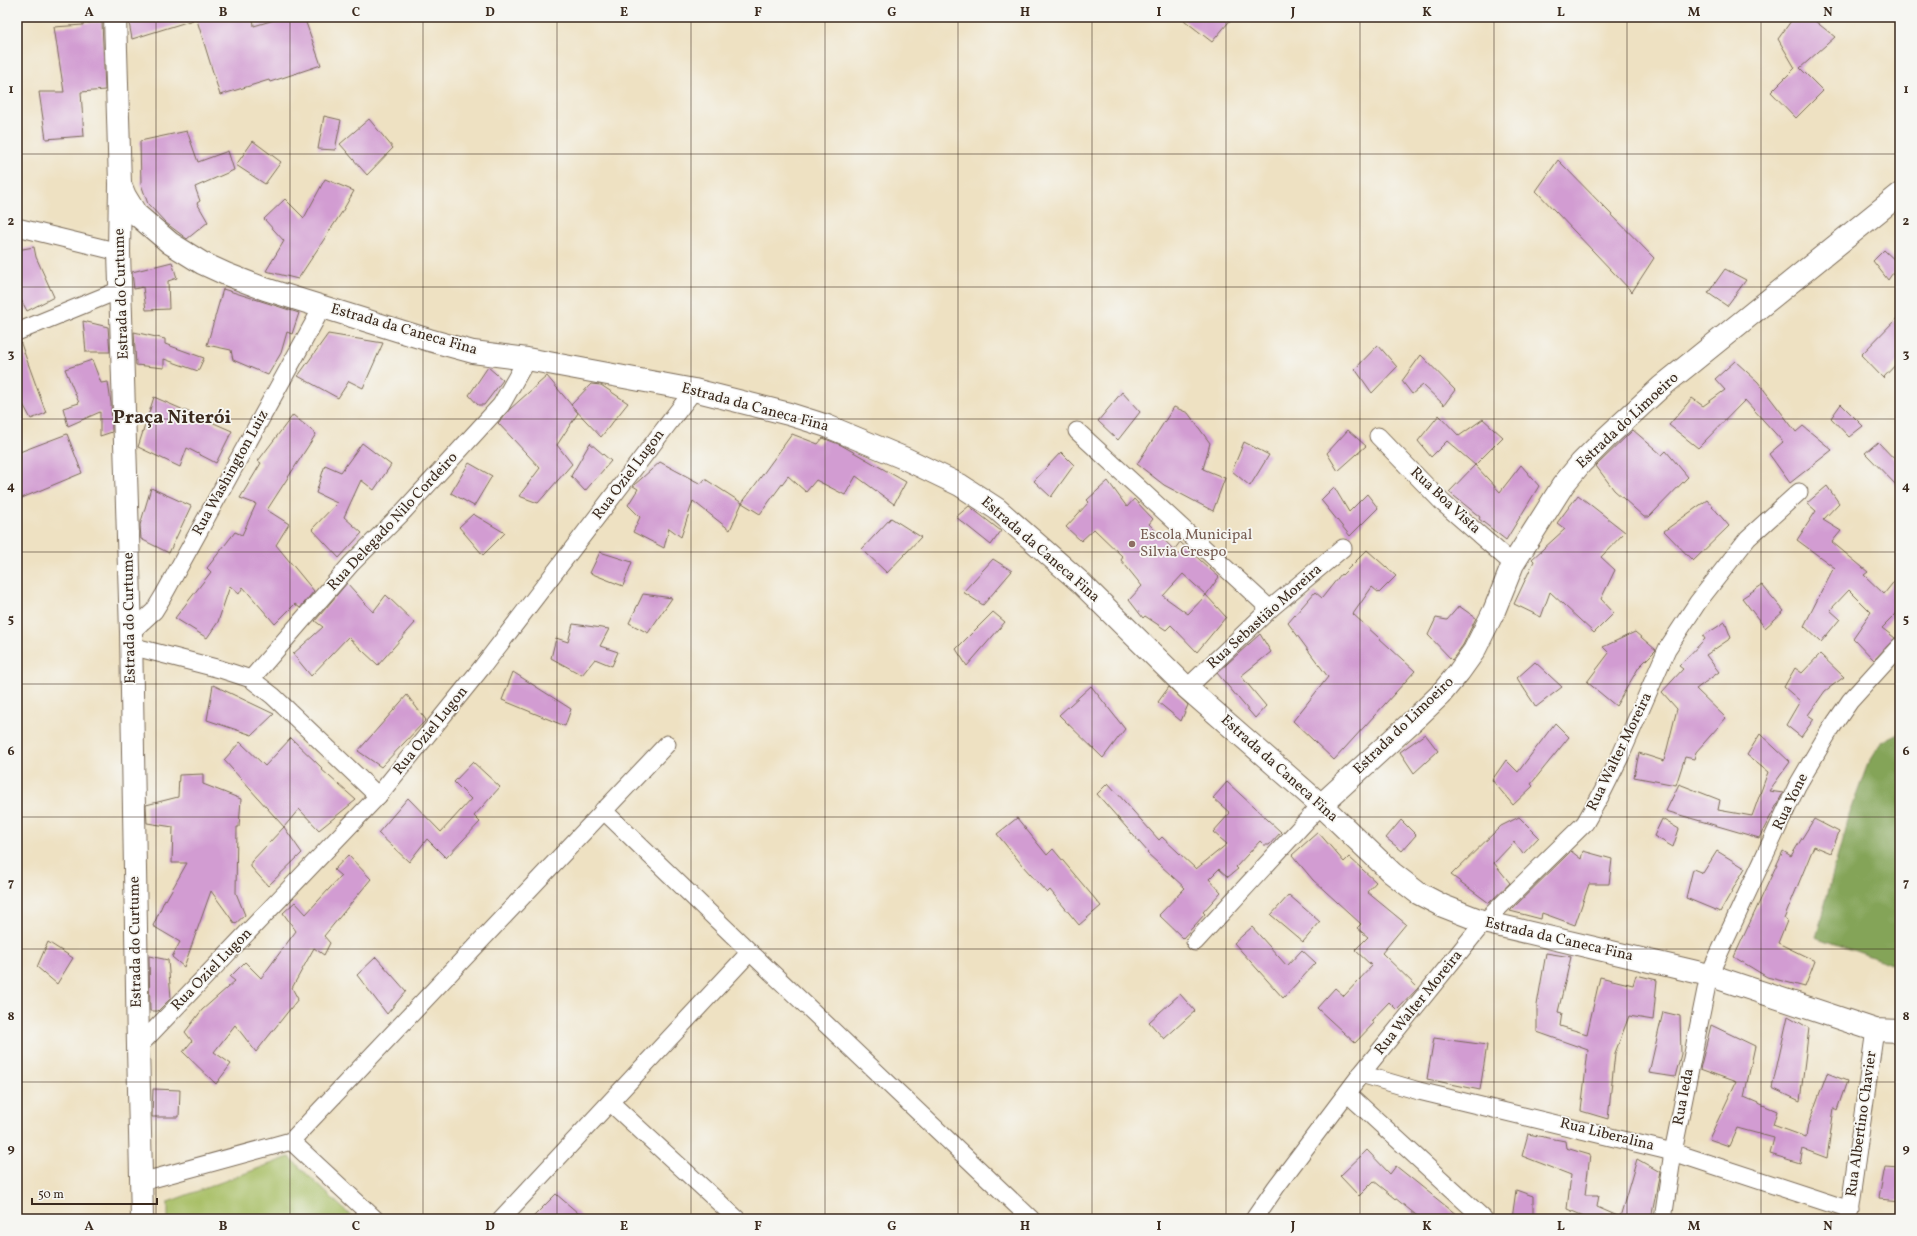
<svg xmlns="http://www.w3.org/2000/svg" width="1917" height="1236" font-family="Vollkorn,serif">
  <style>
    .green { fill: #a6bd62; stroke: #707440 }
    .forest { fill: #84a458; stroke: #60673b }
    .building { fill: #d29cd2; fill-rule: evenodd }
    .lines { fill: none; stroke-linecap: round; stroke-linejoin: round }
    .minor-casing { stroke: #7a6a57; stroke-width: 19 }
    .tertiary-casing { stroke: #7a6a57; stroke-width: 24 }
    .minor { stroke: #fff; stroke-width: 17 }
    .tertiary { stroke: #fff; stroke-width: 22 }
    .grid { fill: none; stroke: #3b2a1e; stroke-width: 1; stroke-opacity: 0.55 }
    .education-dot { fill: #8d6e63; stroke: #f6f6f2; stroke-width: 1.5 }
    .labels { text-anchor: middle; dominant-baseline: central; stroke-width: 3.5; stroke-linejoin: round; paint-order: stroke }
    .street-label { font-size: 15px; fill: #3b2a1e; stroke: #f6f6f2 }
    .education-label { font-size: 15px; fill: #785e54; stroke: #f6f6f2; text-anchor: start }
    .district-label { font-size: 19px; font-weight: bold; fill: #3b2a1e; stroke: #f6f6f2 }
    .neatline { fill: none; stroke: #3b2a1e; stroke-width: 1.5 }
    .grid-label { font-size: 13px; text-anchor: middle; font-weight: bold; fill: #3b2a1e }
  </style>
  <rect width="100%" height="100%" fill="#f6f6f2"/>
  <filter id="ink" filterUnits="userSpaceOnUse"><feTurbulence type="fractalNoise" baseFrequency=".025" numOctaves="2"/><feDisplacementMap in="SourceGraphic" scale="8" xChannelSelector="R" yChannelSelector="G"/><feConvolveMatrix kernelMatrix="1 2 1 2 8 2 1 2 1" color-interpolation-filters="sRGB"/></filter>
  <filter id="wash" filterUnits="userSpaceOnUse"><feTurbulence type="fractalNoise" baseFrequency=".012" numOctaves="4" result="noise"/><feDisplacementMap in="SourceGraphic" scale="16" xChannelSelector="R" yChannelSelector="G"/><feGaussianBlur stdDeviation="0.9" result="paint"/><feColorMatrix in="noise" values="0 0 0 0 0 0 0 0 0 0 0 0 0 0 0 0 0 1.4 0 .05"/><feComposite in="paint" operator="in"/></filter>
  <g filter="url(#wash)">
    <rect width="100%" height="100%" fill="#eee1c2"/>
    <path class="green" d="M289,1157L354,1219H168V1202Z"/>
    <path class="forest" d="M1900,733V967L1816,937L1847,821L1867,766L1882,742Z"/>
    <g id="blocks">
      <g class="building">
        <path d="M128,17H192L193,20L132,39Z"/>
        <path d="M196,17H253L254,26L284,17H304L321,65L270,82L269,80L220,95Z"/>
        <path d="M1180,17H1233L1212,42Z"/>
        <path d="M1794,17H1810L1835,37L1800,68L1823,91L1796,118L1771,92L1795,68L1778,39Z"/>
        <path d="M102,22L105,90L81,92L84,136L46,139L39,92H64L54,27L83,25V23Z"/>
        <path d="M324,116L341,120L335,150L318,149Z"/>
        <path d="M369,119L393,148L367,175L340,144Z"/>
        <path d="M187,131L198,162L228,151L234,170L195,187L200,201L197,203L208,222L187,239L166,223L148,204L141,184L140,141Z"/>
        <path d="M253,141L281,162L265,184L236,165Z"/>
        <path d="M1558,160L1654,258L1632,292L1536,191Z"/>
        <path d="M325,179L354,191L342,212L298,279L266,271L284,241L264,219L285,199L304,218Z"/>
        <path d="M34,247L36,257L54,297L27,311L17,292V250Z"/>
        <path d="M1884,250L1899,264L1888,280L1873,261Z"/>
        <path d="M172,262L177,278L168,281L169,309L146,310L143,287L134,289L132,272Z"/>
        <path d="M1725,269L1746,280L1727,306L1708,293Z"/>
        <path d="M223,289L299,313L292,334L287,332L281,353L268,375L233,360L231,350L207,345Z"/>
        <path d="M1900,315V360L1883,378L1861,355Z"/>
        <path d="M83,321L108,327L110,352H86Z"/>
        <path d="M134,332L165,339V344L204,358L198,371L164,359V368L136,365Z"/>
        <path d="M328,334L383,343L363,388L349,381L338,398L298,376Z"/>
        <path d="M20,341L46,413L31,419L17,393V342Z"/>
        <path d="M1378,345L1397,367L1372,393L1355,369Z"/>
        <path d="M1421,355L1455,390L1444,405L1423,385L1412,394L1402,381Z"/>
        <path d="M92,360L101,383L108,382L111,403L112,432L100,436V412L68,426L63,408L79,403L65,369Z"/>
        <path d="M1735,361L1758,382L1796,432L1803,426L1832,450L1790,483L1769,454L1783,442L1745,400L1698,448L1669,425L1692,398L1703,406L1725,390L1715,379Z"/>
        <path d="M488,367L503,380L484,405H478L469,395Z"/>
        <path d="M547,376L578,413L557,445L572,464L538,503L519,496L540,468L498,423L510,409Z"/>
        <path d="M591,384L601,385L628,403L601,437L571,405Z"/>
        <path d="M1122,392L1140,412L1118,440L1098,421Z"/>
        <path d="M154,397L232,431L216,463L187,448L180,467L138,447Z"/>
        <path d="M1841,404L1863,426L1849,437L1831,418Z"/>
        <path d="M1174,407L1188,413L1210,443L1203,469L1225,478L1213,511L1164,485L1137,464Z"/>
        <path d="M293,415L316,434L267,510L289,524L276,545L314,591L300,608L295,604L275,624L243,587L239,594L230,586L218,622L207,638L175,618L211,572L207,568L235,532L242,535L256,504L240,498L261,463L258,461Z"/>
        <path d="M1439,415L1459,436L1483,419L1503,437L1475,465L1447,441L1431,457L1418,441Z"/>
        <path d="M1348,430L1366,446L1338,471L1327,453Z"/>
        <path d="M1633,430L1662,455L1666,451L1688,477L1649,517H1644L1614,490L1596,466Z"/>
        <path d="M67,434L82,473L17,500V453Z"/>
        <path d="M792,434L818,444L823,438L841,445L906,482L894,504L856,476L845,495L816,480L806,492L788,476L760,514L742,503Z"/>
        <path d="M1244,442L1269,455L1250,486L1232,471Z"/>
        <path d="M1878,442L1900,465V489L1865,453Z"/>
        <path d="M362,443L391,465L374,490L361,480L344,517L362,533L339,558L312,529L337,503L316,493L325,465L341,472Z"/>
        <path d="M590,443L611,461L585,491L571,476Z"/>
        <path d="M1061,452L1074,465L1051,497L1034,481Z"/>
        <path d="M660,462L701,484L705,479L742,503L730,530L693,501L681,537L669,528L664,548L633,532L640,517L628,505L638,489L633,486Z"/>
        <path d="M469,463L492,476L474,506L451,493Z"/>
        <path d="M1475,465L1500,492L1521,465L1539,486L1506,540L1479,519L1480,517L1449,492Z"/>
        <path d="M1108,481L1127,507L1134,499L1153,519L1149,524L1174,550L1180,542L1219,577L1206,595L1226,617L1197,652L1171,625L1166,630L1145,616L1143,618L1129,600L1142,586L1121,560L1123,557L1094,529L1081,541L1066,527L1089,502L1087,500ZM1183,574L1206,595L1188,614L1163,596Z"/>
        <path d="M1827,486L1839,503L1823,520L1841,531L1832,542L1868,572L1864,575L1884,594L1900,574V610L1882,628L1895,638L1874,660L1853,638L1871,612L1849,590L1830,610L1840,619L1821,642L1804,626L1832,571L1835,568L1797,540L1816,511L1807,503Z"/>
        <path d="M1334,487L1349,512L1367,494L1378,508L1350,536L1321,500Z"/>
        <path d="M151,488L191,506L169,553L141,539L140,525Z"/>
        <path d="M1578,495L1625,532L1601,557L1615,570L1601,599L1614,613L1594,633L1550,592L1541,617L1514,604L1534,561L1532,559L1565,529L1557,523Z"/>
        <path d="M1707,500L1729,526L1693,561L1664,531Z"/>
        <path d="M969,506L1001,531L991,545L956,517Z"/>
        <path d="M473,514L505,533L483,555L459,527Z"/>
        <path d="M891,518L921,537L887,573L862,549Z"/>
        <path d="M1367,550L1396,576L1379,593L1372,587L1353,614L1415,671L1334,760L1293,721L1328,677L1288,623L1315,592L1322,598L1341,574L1342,575Z"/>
        <path d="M600,552L632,562L623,586L590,573Z"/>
        <path d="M993,559L1012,571L983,605L963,592Z"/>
        <path d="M347,583L373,612L386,595L415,623L378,665L348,637L311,676L293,654L323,627L315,621Z"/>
        <path d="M1762,585L1784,611L1765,628L1742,598Z"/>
        <path d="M643,594L672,598L648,633L629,623Z"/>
        <path d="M1459,606L1476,618L1463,645L1452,660L1428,635L1436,618L1447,620Z"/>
        <path d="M993,612L1005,622L967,666L956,649Z"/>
        <path d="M1725,622L1731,638L1706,655L1719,672L1696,689L1726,718L1696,752L1694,759L1685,757L1676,785L1634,777L1639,753L1664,761L1677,709L1662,692L1683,669L1679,666L1705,639L1703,636Z"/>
        <path d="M573,624L609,629L600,646L618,652L612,666L595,659L582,675L551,658L556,638L568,642Z"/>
        <path d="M1635,632L1656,650L1639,667L1616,706L1587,682L1609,653L1603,647Z"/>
        <path d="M1260,634L1271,652L1241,676L1266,706L1255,718L1217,673Z"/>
        <path d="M1820,654L1844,677L1825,691L1808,715L1814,719L1801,737L1786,725L1800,701L1784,687L1795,668L1802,673Z"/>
        <path d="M1535,662L1562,687L1536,707L1517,678Z"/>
        <path d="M513,672L571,709L565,726L502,700Z"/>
        <path d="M213,685L274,714L252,735L207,720Z"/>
        <path d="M1091,686L1125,729L1103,758L1059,715Z"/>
        <path d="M1169,687L1188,705L1181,721L1158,702Z"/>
        <path d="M407,695L426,720L381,767L358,751Z"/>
        <path d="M1555,723L1569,737L1531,784L1533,786L1513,805L1492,780L1506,760L1518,772Z"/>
        <path d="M1425,734L1438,751L1414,773L1400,752Z"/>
        <path d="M1760,734L1790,762L1769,791L1783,793L1759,838L1666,811L1679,784L1720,800L1718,810L1752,816L1768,772L1747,755Z"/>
        <path d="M291,738L322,768L321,769L356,800L319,830L299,809L284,827L224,760L240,742L265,766Z"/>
        <path d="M473,762L500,787L474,816L480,822L446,858L427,839L409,862L378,833L408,798L441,832L471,799L454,782Z"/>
        <path d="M203,774V784L241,799L239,827H237L236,893L245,915L235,924L211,891L184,967L172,957L180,942L153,926L165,899L166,900L187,863H172L173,827L147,823L146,805L178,797L179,775Z"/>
        <path d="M1227,782L1281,832L1269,845H1264L1260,841L1236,867L1238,869L1228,877L1219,869L1209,879L1221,892L1203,912L1205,914L1183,938L1159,915L1185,888L1147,853L1148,852L1097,794L1108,783L1159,840L1162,837L1196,869L1227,844L1213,832L1230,813L1213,798Z"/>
        <path d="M1519,817L1539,837L1523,854L1514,842L1494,863L1510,883L1489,903L1451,875L1501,826Z"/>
        <path d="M1017,818L1047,855L1053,849L1101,906L1079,925L1050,890L1047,893L1022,865L997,834Z"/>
        <path d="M1662,819L1679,829L1673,847L1654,836Z"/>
        <path d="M1814,819L1839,832L1831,853L1814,846L1784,919L1787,921L1778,943L1815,961L1805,987L1767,977L1734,957L1783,851L1791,856Z"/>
        <path d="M1401,820L1416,835L1402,851L1386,838Z"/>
        <path d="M284,827L302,853L268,886L251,867V862Z"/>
        <path d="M1318,832L1344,862L1349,857L1376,882L1367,892L1406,924L1382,953L1418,988L1397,1010L1389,1002L1371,1021L1374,1023L1355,1043L1317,1008L1335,988L1344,996L1372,966L1355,950L1368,937L1357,928L1361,924L1313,880L1292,855Z"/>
        <path d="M1571,851L1581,859L1583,851L1612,859L1609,884H1589L1575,925L1542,913L1541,919L1510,911Z"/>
        <path d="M1717,851L1745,868L1720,912L1686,898L1693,869L1703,873Z"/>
        <path d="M348,855L371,879L324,936L330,943L324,955L314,948L292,988L298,999L256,1052L235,1025L214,1052L231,1064L216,1084L183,1052L192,1041L185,1032L202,1010L235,981L230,977L245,962L261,978L296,931L283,913L295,902L306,914L341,876L334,870Z"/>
        <path d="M1289,895L1320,922L1303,942L1271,915Z"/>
        <path d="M1252,927L1287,966L1302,950L1316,963L1283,998L1234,943Z"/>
        <path d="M48,942L73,958L57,984L37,967Z"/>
        <path d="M1546,953L1571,957L1558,1012L1562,1013L1560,1026L1587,1034L1600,977L1633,985L1636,975L1657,980L1653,1020L1629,1016L1615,1053L1608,1119L1581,1111L1588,1050L1537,1032V1005Z"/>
        <path d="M149,956L168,960L171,998L158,1011H150Z"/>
        <path d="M376,957L406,991L387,1014L357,975Z"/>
        <path d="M1180,994L1195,1011L1164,1039L1149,1022Z"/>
        <path d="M1663,1012L1680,1016L1681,1054L1675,1077L1649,1073Z"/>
        <path d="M1788,1016L1809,1028L1800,1101L1772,1088Z"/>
        <path d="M1711,1025L1755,1046L1744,1097L1777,1111L1773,1125L1806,1137L1808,1125L1827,1073L1847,1081L1837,1110L1834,1108L1827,1158L1803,1149L1800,1163L1770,1154L1774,1138L1737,1128L1729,1146L1709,1139L1736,1082L1700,1069Z"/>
        <path d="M1434,1038L1487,1045L1480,1090L1427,1079Z"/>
        <path d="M153,1089L180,1090L179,1117H152Z"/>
        <path d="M1528,1134L1565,1141L1566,1148L1590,1155L1585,1195H1599L1597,1207L1620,1217L1637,1159L1660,1172L1651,1219H1591L1567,1209L1571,1175L1522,1156Z"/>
        <path d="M1367,1150L1390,1174L1396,1166L1462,1219H1421L1374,1181L1359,1196L1340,1176Z"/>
        <path d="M1885,1167L1900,1168V1200L1879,1198Z"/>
        <path d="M1516,1190L1533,1196V1219H1512Z"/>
        <path d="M556,1194L585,1219H531Z"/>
      </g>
    </g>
  </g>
  <g filter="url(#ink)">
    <use href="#blocks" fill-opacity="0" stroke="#7a6a57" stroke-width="1"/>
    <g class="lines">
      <defs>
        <g id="minor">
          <path d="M17,227L119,252"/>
          <path d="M17,332L122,289"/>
          <path d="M1077,431L1270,609"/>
          <path d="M1378,436L1443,503L1513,564"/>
          <path d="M131,632L154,611L162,598L323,306"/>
          <path d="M131,646L220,669L251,679L273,696L378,796"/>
          <path d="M251,679L351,564L400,515L501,405L527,359"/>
          <path d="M1187,688L1270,609L1343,548"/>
          <path d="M603,810L750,952L1031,1219"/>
          <path d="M1195,942L1321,805"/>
          <path d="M138,1047L378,796L483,666L694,390"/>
          <path d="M1361,1074L1419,1091L1673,1152L1850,1210"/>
          <path d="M1347,1093L1484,1219"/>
          <path d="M611,1103L737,1219"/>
          <path d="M291,1141L375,1219"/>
          <path d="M141,1182L291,1141L667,744"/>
          <path d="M501,1219L750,952"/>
          <path d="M1254,1219L1276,1187L1361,1074L1484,922L1585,823L1602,793L1620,757L1667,649L1698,602L1748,538L1799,492"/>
          <path d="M1663,1219L1673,1152L1709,975L1797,786L1830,730L1850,701L1900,646"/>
          <path d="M1848,1219L1875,1030"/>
        </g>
        <g id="tertiary">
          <path d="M115,17L120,184L119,252L131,632L138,1047L142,1219"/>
          <path d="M120,184L125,196L136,214L170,243L202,263L226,274L265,289L429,340L473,352L527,359L694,390L789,414L827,426L906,459L960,485L997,509L1080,582L1187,688L1321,805L1392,873L1418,893L1443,906L1484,922L1709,975L1875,1030L1900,1031"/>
          <path d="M1321,805L1416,718L1440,695L1459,672L1474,651L1494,611L1513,564L1563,485L1581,463L1608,436L1661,387L1900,194"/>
        </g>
      </defs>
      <use href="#minor" class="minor-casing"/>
      <use href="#tertiary" class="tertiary-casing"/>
      <use href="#minor" class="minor"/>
      <use href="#tertiary" class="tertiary"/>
    </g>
  </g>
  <path class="grid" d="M156,17V1219M290,17V1219M423,17V1219M557,17V1219M691,17V1219M825,17V1219M958,17V1219M1092,17V1219M1226,17V1219M1360,17V1219M1494,17V1219M1627,17V1219M1761,17V1219M17,154H1900M17,287H1900M17,419H1900M17,552H1900M17,684H1900M17,817H1900M17,949H1900M17,1082H1900"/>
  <circle class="education-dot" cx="1132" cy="544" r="4"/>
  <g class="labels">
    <g class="street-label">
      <text transform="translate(122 294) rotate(-92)">Estrada do Curtume</text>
      <text transform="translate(404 330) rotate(16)">Estrada da Caneca Fina</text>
      <text transform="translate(755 408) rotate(15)">Estrada da Caneca Fina</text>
      <text transform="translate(1628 421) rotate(-43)">Estrada do Limoeiro</text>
      <text transform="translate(231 473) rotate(-61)">Rua Washington Luiz</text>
      <text transform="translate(629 475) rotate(-53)">Rua Oziel Lugon</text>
      <text transform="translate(1445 501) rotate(43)">Rua Boa Vista</text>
      <text transform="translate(393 522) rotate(-47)">Rua Delegado Nilo Cordeiro</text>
      <text transform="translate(1040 550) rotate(41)">Estrada da Caneca Fina</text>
      <text transform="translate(1265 617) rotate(-42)">Rua Sebastião Moreira</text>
      <text transform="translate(130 618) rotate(-91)">Estrada do Curtume</text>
      <text transform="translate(1404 726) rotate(-44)">Estrada do Limoeiro</text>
      <text transform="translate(431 731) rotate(-51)">Rua Oziel Lugon</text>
      <text transform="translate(1620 752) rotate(-64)">Rua Walter Moreira</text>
      <text transform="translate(1279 769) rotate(42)">Estrada da Caneca Fina</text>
      <text transform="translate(1791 802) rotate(-64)">Rua Yone</text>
      <text transform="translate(1559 940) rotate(13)">Estrada da Caneca Fina</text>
      <text transform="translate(136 942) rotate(-91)">Estrada do Curtume</text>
      <text transform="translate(212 970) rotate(-46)">Rua Oziel Lugon</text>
      <text transform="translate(1419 1003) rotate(-51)">Rua Walter Moreira</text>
      <text transform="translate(1684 1097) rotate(-79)">Rua Ieda</text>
      <text transform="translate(1862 1124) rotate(-82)">Rua Albertino Chavier</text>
      <text transform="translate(1607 1135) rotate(14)">Rua Liberalina</text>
    </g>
    <g class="education-label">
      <text x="1140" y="535">Escola Municipal<tspan x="1140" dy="17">Silvia Crespo</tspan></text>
    </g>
    <g class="district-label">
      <text x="172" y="418">Praça Niterói</text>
    </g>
  </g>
  <rect width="1917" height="1236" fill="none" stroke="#f6f6f2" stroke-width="44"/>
  <path d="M32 1198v6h125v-6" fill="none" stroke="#3b2a1e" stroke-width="2"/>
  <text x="38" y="1198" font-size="12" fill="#3b2a1e" stroke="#f6f6f2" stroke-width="3" paint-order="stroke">50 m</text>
  <rect x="22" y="22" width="1873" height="1192" class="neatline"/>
  <g class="grid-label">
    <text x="89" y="16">A</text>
    <text x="223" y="16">B</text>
    <text x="356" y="16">C</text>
    <text x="490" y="16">D</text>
    <text x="624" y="16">E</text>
    <text x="758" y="16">F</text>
    <text x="892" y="16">G</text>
    <text x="1025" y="16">H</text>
    <text x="1159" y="16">I</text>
    <text x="1293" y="16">J</text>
    <text x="1427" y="16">K</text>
    <text x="1561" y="16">L</text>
    <text x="1694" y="16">M</text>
    <text x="1828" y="16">N</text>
    <text x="11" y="93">1</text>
    <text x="1906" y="93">1</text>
    <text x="11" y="225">2</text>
    <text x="1906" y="225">2</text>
    <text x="11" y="358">3</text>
    <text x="1906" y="358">3</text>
    <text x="11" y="490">4</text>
    <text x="1906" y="490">4</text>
    <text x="11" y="623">5</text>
    <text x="1906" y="623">5</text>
    <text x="11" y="755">6</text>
    <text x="1906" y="755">6</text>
    <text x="11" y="887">7</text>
    <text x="1906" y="887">7</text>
    <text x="11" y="1020">8</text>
    <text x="1906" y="1020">8</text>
    <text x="11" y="1152">9</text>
    <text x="1906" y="1152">9</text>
    <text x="89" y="1230">A</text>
    <text x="223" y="1230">B</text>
    <text x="356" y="1230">C</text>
    <text x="490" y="1230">D</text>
    <text x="624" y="1230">E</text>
    <text x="758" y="1230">F</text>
    <text x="892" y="1230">G</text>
    <text x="1025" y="1230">H</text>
    <text x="1159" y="1230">I</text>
    <text x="1293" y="1230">J</text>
    <text x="1427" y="1230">K</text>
    <text x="1561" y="1230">L</text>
    <text x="1694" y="1230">M</text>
    <text x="1828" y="1230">N</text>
  </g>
</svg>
